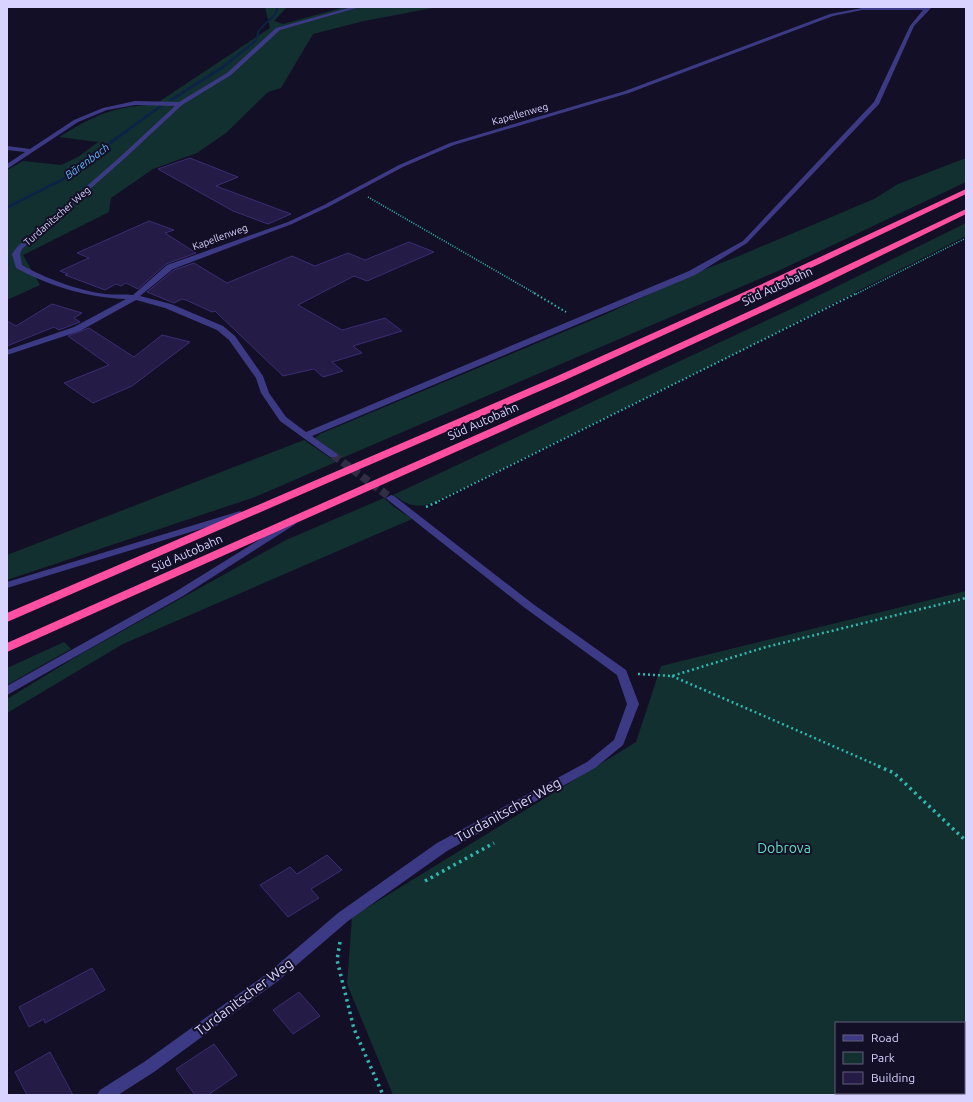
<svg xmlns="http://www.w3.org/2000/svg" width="973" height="1102" font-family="Ubuntu,sans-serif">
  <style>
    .green { fill: #12302f; fill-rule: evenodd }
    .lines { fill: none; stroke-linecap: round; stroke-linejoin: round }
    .stream { fill: #0c2248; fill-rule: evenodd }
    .building { fill: #241b47; stroke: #3b2d73 }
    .minor-tunnel { stroke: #312d47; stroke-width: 8; stroke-dasharray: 8 4; stroke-linecap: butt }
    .path-far3 { stroke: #2fb8b0; stroke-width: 1.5; stroke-dasharray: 1 1.5; stroke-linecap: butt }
    .path-far2 { stroke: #2fb8b0; stroke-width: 2; stroke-dasharray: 1.5 2.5; stroke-linecap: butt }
    .path-far1 { stroke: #2fb8b0; stroke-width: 2.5; stroke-dasharray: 2 3; stroke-linecap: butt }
    .path { stroke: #2fb8b0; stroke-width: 3.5; stroke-dasharray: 2.5 4; stroke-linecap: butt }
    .minor { fill: #3d3a85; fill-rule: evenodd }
    .highway { fill: #ff4fa3; fill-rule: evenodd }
    .labels { text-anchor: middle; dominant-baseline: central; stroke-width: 4; stroke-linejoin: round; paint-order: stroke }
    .far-street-label { font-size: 10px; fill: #d9d4ff; stroke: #130f26 }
    .far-water-label { font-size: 11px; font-style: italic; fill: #62b6ff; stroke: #130f26 }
    .street-label { font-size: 12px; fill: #d9d4ff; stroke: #130f26 }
    .near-street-label { font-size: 14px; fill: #d9d4ff; stroke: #130f26 }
    .near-park-label { font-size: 14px; fill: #5fe0c0; stroke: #130f26 }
  </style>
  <rect width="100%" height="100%" fill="#130f26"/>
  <g class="green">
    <path d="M265,7H287L274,21L283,24L345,7H438L364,21L313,34L281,88L268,92L226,133L197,153L153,169L111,198L109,212L23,255L40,285L7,300V170L23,161L61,165L78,157L98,142L59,137C94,116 112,106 154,105L270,28Z"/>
    <path d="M966,158V182L778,271L342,458L315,438L320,434L604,315L700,271L734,258L874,199L898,184Z"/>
    <path d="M966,223V236L740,351L455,492C443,497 427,509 413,505C406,504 400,499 393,495L789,310Z"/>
    <path d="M304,440L336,462L255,497L7,580V555Z"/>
    <path d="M384,498L394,507L412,519L123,644L7,713V699L79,655L286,540Z"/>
    <path d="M966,591V1095H393L347,984L352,917L636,742L661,666ZM836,1023H964V1093H836Z"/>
    <path d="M64,642L71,649L7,685V668Z"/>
  </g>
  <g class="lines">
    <g class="stream">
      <path d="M277,7H279L276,15L260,30L257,41L224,68L172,101H170V99L222,66L255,40L258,30L274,14Z"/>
      <path d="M160,105L163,106L104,149L68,178L7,209V206L66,176L102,147Z"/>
    </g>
  </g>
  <g class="building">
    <path d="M190,158L238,177L216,186L291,214L268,224L233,211L158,169Z"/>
    <path d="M149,221L174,230L165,233L196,253L166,264L138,289L126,283L121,286L116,284L105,290L65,275L68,274L60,271L89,258L77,253Z"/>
    <path d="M409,242L434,252L367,281L354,276L298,305L342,330L385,318L402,331L353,346L362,353L332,362L343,371L323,377L314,369L283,376L215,311L212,312L186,300L182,299L174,303L147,292L174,270L194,263L227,283L292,256L315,266L348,253L365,260Z"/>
    <path d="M52,304L82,313L74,318L80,322L59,330L54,327L7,346V321L16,326Z"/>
    <path d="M89,328L134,357L162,335L190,342L132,386L93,403L64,383L109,365L68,336Z"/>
    <path d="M327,855L342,870L311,889L319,898L288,917L260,885L290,867L297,874Z"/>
    <path d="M92,968L105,990L45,1023L44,1019L29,1027L19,1007Z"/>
    <path d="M299,992L320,1016L293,1034L273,1010Z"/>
    <path d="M214,1044L237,1075L208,1095H195L176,1069Z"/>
    <path d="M50,1052L73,1095H27L15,1072Z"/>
  </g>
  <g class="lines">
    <path class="minor-tunnel" d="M333,455L391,498"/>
    <g class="path-far3">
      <path d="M368,197L536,294"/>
      <path d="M856,294L966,238"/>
    </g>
    <g class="path-far2">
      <path d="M534,293L566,312"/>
      <path d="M435,503L857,293"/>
    </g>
    <g class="path-far1">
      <path d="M426,507L437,502"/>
      <path d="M638,674L672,676L766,647L966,598"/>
      <path d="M672,676L881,767"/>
    </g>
    <g class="path">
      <path d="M878,766L894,773L966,841"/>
      <path d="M425,881L494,843"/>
      <path d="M340,942L337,960L354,1029L383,1095"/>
    </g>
    <g class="minor">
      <path d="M352,7H360L280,30L231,75L182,105L124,159L22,249L20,254L22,265C44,278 80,291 105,294C114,295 124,294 133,295L167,265L288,222L324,205L399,165L450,143L625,91L830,14L862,8L932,7L914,26L879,104L747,243L695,275L312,436L336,453L338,455L336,457H330L280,421L261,393L256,378L229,340L217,330L165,308L136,300L80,331L7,355V350L74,327L126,299C89,298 49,286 16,268L12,254L17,247L120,157L175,106L135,105L107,110L78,122L7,169V164L25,152L7,150V146L30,149L74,120L103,108L135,101L179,102L227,73L276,28ZM862,10H923L910,26L874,102L743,241L689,271L306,432L286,417L269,393L263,376L235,336L223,326L171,304L140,296L173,269L292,224L328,207L403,167L454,145L629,93L833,16Z"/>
      <path d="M391,495L394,496L533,604L626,670L639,704L623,745L595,768L447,851L348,921L278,981L154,1072L118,1095H97L100,1090L144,1062L268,973L338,913L437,843L587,762L614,740L627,704L617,675L525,608L388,500L386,498Z"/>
      <path d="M240,511L245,514L243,516L7,588V582Z"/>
      <path d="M291,520L296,523L294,525L183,596L7,695V686L175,592Z"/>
    </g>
    <g class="highway">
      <path d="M966,189V194L817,265L563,381L7,622V613L555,377L760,285Z"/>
      <path d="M966,209V214L821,285L572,400L7,652V643L564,396L765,304Z"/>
    </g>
  </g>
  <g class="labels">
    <g class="far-street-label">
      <text transform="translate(520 114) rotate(-16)">Kapellenweg</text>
      <text transform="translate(57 216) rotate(-41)">Turdanitscher Weg</text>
      <text transform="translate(220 237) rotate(-20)">Kapellenweg</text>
    </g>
    <g class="far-water-label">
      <text transform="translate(87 161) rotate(-36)">Bärenbach</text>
    </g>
    <g class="street-label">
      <text transform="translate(777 286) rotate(-25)">Süd Autobahn</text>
      <text transform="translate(483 421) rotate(-24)">Süd Autobahn</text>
      <text transform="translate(187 553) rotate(-24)">Süd Autobahn</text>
    </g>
    <g class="near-street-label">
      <text transform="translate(508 810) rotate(-29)">Turdanitscher Weg</text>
      <text transform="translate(244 997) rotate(-37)">Turdanitscher Weg</text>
    </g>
    <g class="near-park-label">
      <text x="784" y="848">Dobrova</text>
    </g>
  </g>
  <rect width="973" height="1102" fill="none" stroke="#d9d4ff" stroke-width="16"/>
  <rect x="835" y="1022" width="130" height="72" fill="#130f26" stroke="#625e7d"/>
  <rect x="843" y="1035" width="20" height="6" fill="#3d3a85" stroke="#625e7d"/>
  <text x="871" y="1042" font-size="12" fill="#d9d4ff">Road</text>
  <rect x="843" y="1052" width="20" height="12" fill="#12302f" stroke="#625e7d"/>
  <text x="871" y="1062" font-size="12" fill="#d9d4ff">Park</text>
  <rect x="843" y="1072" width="20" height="12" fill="#241b47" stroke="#625e7d"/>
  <text x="871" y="1082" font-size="12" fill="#d9d4ff">Building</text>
</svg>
